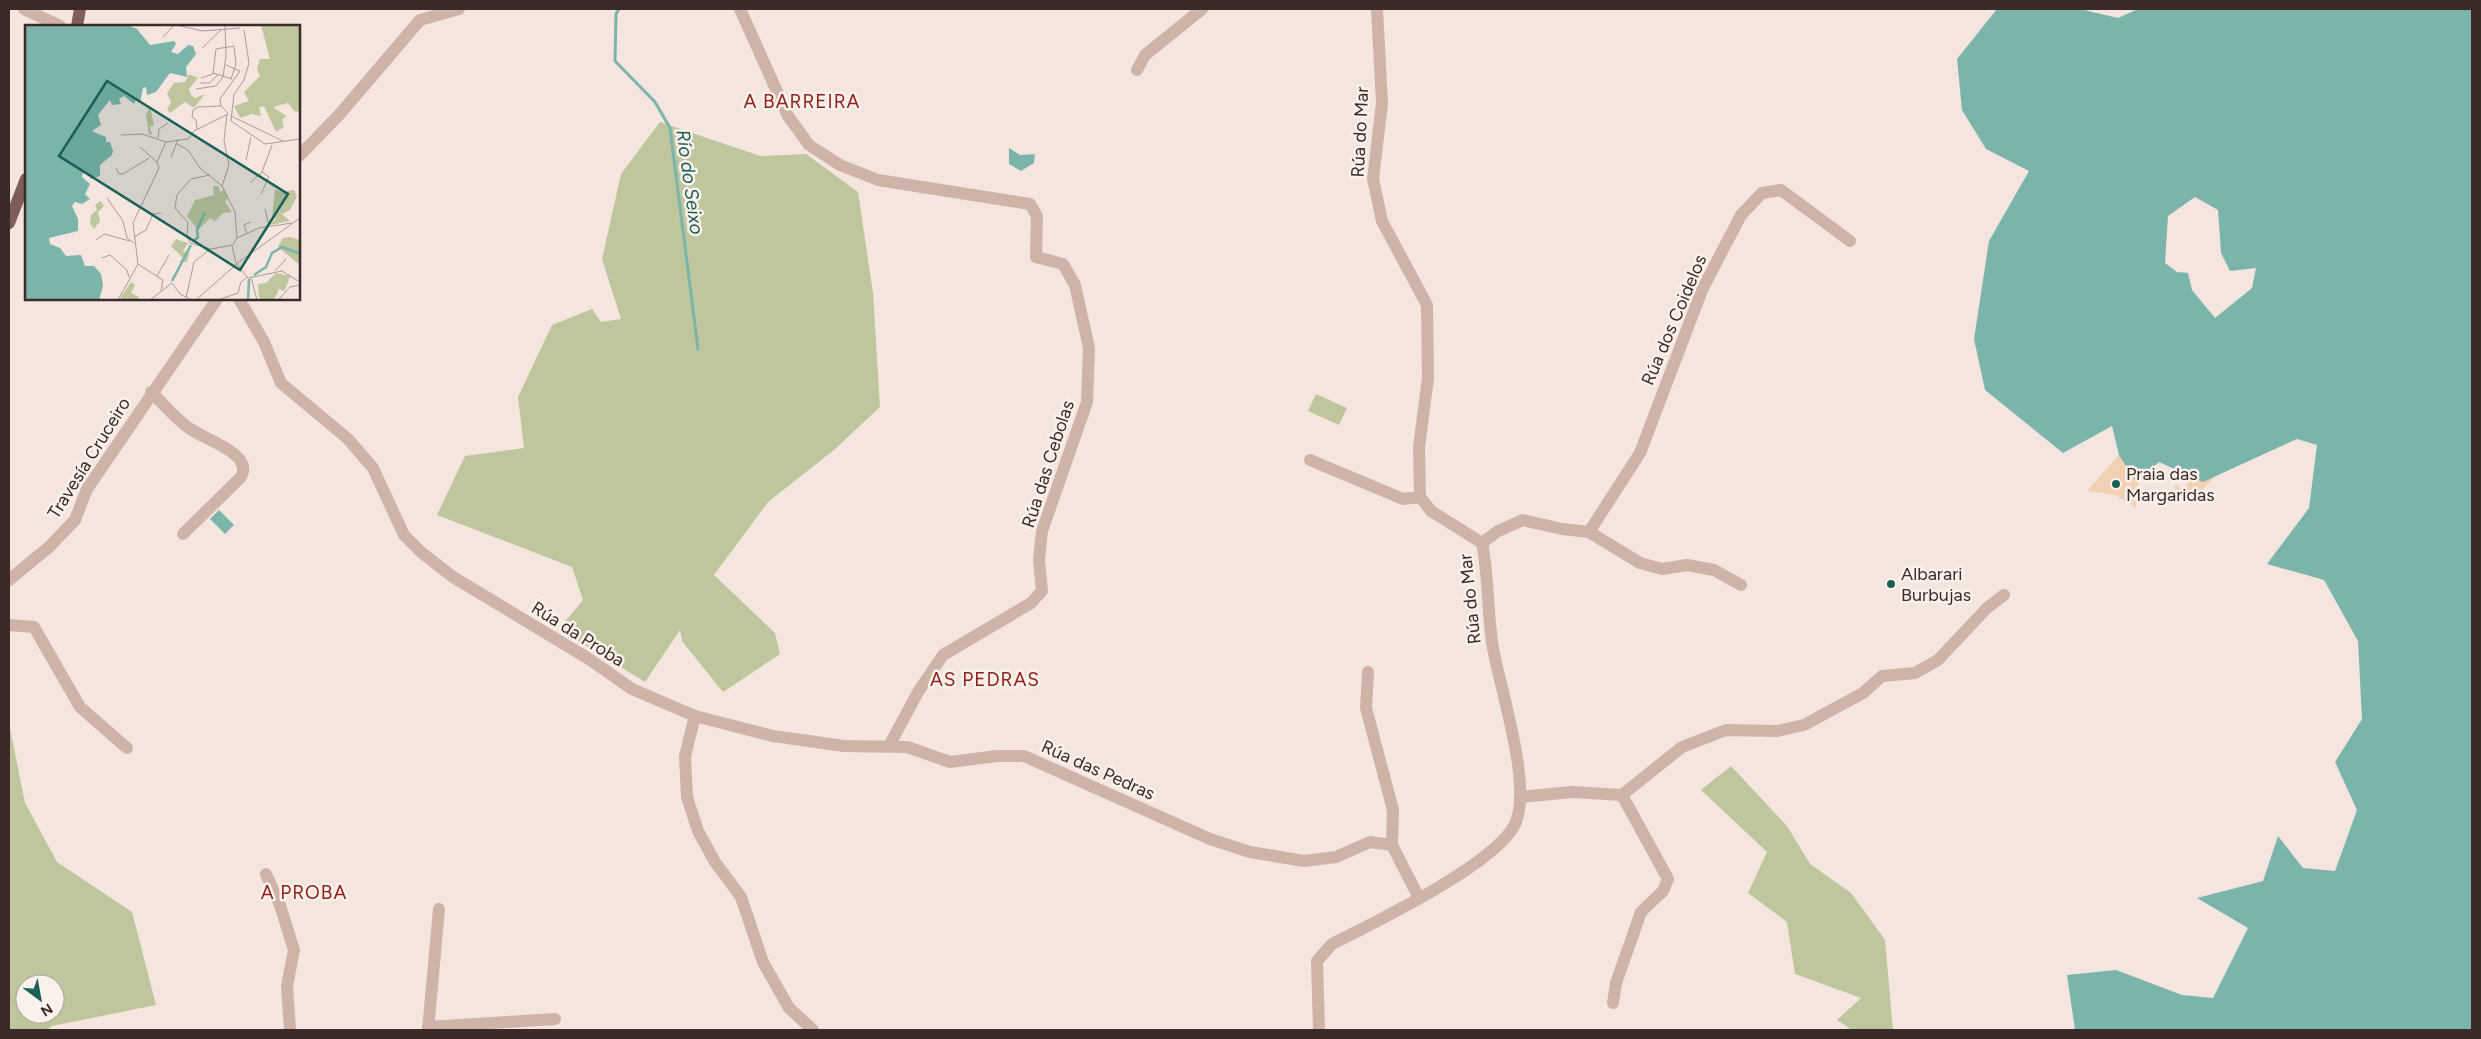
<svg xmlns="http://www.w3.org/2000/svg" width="2481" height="1039" font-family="Figtree,sans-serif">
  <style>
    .green { fill: #bfc59c; fill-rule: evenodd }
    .sand { fill: #f2d0b3 }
    .water { fill: #7bb4ab; fill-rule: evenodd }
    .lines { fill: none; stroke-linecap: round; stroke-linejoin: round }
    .stream { stroke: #7bb4ab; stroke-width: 3 }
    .minor { stroke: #ceb3a9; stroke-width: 12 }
    .major { stroke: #7d5e59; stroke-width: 12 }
    .poi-dot { fill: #1b6057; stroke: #fbf1eb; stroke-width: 2 }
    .labels { text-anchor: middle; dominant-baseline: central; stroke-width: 5; stroke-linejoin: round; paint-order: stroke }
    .street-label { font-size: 18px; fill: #3a2b29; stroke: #fbf1eb }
    .poi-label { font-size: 18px; fill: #3a2b29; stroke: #fbf1eb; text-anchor: start }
    .neighbourhood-label { font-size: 19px; letter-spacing: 1px; fill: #90211c; stroke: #fbf1eb }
    .water-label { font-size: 19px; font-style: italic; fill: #1b6057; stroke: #fbf1eb }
    .inset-river { fill: none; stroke: #7bb4ab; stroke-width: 2.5 }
    .inset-road { fill: none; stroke: #aa9b96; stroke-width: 1 }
    .view { fill: #1b6057; fill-opacity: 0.15; stroke: #1b6057; stroke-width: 2.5 }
    .inset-edge { fill: none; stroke: #3a2b29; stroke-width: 2.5 }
  </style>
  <rect width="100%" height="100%" fill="#f4e6de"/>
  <g class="green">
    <path d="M660,122L760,156L806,154L858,192L873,293L880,407L834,450L768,502L714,575L775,633L780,654L723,692L682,641L680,630L645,682L559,629L583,600L572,567L437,515L465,456L524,448L518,397L552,325L592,309L601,322L621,319L602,259L621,174Z"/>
    <path d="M1316,394L1347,408L1339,425L1308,411Z"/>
    <path d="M9,723L25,803L57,862L132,912L156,1005L52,1026L47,1030H9ZM25,984H55V1014H25Z"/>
    <path d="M1731,766L1787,826L1810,864L1851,893L1885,940L1893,1030H1852L1837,1020L1861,998L1795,974L1787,922L1748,893L1767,852L1701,790Z"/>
  </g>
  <g class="sand">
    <path d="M2119,455L2139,477L2136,508L2116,495L2087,491Z"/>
    <path d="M2210,468L2213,479L2192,500L2179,499L2174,487L2176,484L2180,489L2185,490L2192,475Z"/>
  </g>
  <g class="water">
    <path d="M1997,9H2080L2118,18L2138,9H2472V1030H2075L2067,975L2116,970L2182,995L2213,998L2248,928L2197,898L2263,881L2278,836L2303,868L2335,871L2357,810L2335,762L2362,719L2358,641L2324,580L2267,564L2309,508L2317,445L2297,439L2203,482L2159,462L2137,483L2119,455L2112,426L2063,453L1985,390L1974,339L1989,241L2029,171L1986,149L1962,110L1957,59ZM2195,197L2218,210L2221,253L2230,271L2256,268L2252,288L2215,318L2192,290L2188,273L2177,272L2165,263L2168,216Z"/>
    <path d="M1009,148L1020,155L1035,154L1034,163L1021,171L1009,164Z"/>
    <path d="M219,510L234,525L225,534L210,519Z"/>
  </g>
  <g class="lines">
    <path class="stream" d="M619,9L616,14L615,61L655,102L670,128L698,349"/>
    <g class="minor">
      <path d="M24,9L60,26"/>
      <path d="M740,9L788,116L809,145L840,165L878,180L1030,204L1037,216L1036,257L1063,264L1075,285L1089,348L1087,402L1042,531L1039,560L1042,591L1031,603L943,655L918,692L889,746"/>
      <path d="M1137,70L1145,55L1202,9"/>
      <path d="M299,156L339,115L420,20L459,9"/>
      <path d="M239,299L264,342L281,383L348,439L373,468L404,535L421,552L453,577L589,659L632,689L695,716L685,756L687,797L698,831L715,862L741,897L763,962L789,1008L813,1030"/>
      <path d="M151,392C164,404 177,421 192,430C206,440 254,454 241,477L183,534"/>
      <path d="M1310,460L1403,499L1420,497"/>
      <path d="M1589,532L1640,453L1702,290L1741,215L1762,193L1781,190L1850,241"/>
      <path d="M1482,543L1498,531L1523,520L1562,529L1589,532L1640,563L1662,569L1687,565L1714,570L1741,585"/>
      <path d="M9,580L49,547L75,520L87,489L217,299"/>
      <path d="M9,625L34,627L80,707L127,748"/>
      <path d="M1368,672L1366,708L1393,810L1392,845L1419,898"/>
      <path d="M695,716L773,736L844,746L907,747L950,762L997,756H1024L1210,839L1250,852L1304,861L1336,857L1370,842L1392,845"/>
      <path d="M1520,797L1572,792L1622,795L1682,747L1726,730L1777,731L1804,725L1863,693L1882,676L1915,673L1938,660L1987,608L2004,595"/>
      <path d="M266,874L280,905L294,950L287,986L290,1030"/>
      <path d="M1613,1003L1616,983L1641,912L1663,891L1668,879L1622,795"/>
      <path d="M428,1027L555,1019"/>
      <path d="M428,1030L439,909"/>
      <path d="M1319,1030L1317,961L1332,944C1375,922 1492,866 1514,826C1534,790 1500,689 1493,648C1487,613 1489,577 1482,543L1431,511L1420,497L1419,447L1428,378L1427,305L1382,221L1373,179L1382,103L1377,9"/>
    </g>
    <g class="major">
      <path d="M77,26L80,9"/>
      <path d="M9,223L26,179"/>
    </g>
  </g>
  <g class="poi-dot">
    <circle cx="2116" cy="484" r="5"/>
    <circle cx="1891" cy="584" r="5"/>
  </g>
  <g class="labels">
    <g class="street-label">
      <text transform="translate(1360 132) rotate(-87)">Rúa do Mar</text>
      <text transform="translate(1674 320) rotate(-67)">Rúa dos Coidelos</text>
      <text transform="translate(89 458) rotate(-58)">Travesía Cruceiro</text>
      <text transform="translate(1048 464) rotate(-72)">Rúa das Cebolas</text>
      <text transform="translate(1470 599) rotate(-96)">Rúa do Mar</text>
      <text transform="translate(578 634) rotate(32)">Rúa da Proba</text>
      <text transform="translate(1098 770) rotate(24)">Rúa das Pedras</text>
    </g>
    <g class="poi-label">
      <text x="2126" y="474">Praia das<tspan x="2126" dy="21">Margaridas</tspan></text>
      <text x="1901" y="574">Albarari<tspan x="1901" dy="21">Burbujas</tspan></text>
    </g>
    <g class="neighbourhood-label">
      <text x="802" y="101">A BARREIRA</text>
      <text x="985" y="679">AS PEDRAS</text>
      <text x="304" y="892">A PROBA</text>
    </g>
    <g class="water-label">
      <text transform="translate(690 182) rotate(82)">Río do Seixo</text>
    </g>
  </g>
  <g transform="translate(25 25)">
    <rect width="275" height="275" fill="#f4e6de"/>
    <path d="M236,0H275V87L269,86L263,78L248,82L261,91L257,95L259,102L251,107L239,81L234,82L236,91L227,89L215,93L209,81L224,76L219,67L235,51L232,44L235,34H245ZM164,49L173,53L164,64L166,70L170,73L180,69L169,83L160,77L145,88L142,84L146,77L142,68L149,58L160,57ZM125,81L129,100L125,102L127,109L124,110L121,90ZM188,161H194L195,167L199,165L203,173L200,177L207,187L198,188L190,196L185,193L173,205L162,191L170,175L189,170ZM250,164L258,167L269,165L272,171L265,185L257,189L265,196L245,200L251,193H247ZM75,176L79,181L73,187L75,196L69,204L65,199L66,190L72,185L70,180ZM265,212L275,215V240L253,222L258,213ZM151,214L163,218L158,226L164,228L162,237H154L158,233L146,221ZM251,248L265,251L262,260L259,266L254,264L249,275H238L234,272L233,259L241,258ZM106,257L110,260L106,268L114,272L113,275H94Z" fill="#bfc59c"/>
    <path d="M0,0H103L112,4L125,20L149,16L151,19L146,27L153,29L163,20L168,21L171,29L161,42L162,52L145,48L131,67L122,70L121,62L118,63L115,78L111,75L109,79L99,71L94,74L96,79L87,80L85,75L73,90L76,100L67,106L81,112V117H85L88,126L87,130L75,140V151L65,154V150L58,146L57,152L65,159L60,169L65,174L57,179L50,177L47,181L53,194V206L24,213L25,219L35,223L41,231L56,230L60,241H69L76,249L78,261L74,275H0Z" fill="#7bb4ab"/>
    <path class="inset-river" d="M168,217L173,212L172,205L180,187M229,250L241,242L247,228L257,222L275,229M147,256L166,220M223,275L224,254"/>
    <path class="inset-road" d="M152,0L177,6L215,3M219,5L224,38L219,55L209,69L206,96L240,119L275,114M138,12L149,0M177,23L196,5M188,48L207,54M176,53L188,49L191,24L209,21L211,39L206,54M175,58H184L193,50M171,64L191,61L198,52L201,31L200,0M196,81L195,74L215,46L201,40M202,89L199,116L204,140L197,161L210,187L212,213L207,221L211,238L223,253L257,246L275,257M206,91L258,116M172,104L171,95L167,92L168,85L173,82L196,81L203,88M96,110L117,109L141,117M133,113L134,104L143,98M152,119L163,125L175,143L197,161M115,122L132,137M146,133L153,114M221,135L226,112M91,143L94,149H98L124,133M185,150L166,154L152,170L150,183L163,197L162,212L165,218L186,224L207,220M225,158L237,147L247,120M236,169L244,152L237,147M82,173L98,196L102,213L109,218M240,184L244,201M222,209L219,200L226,197M109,212L121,205L128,189L136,188M212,213L234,203L267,198M71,215L79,209L105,216M77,233L85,230L102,245L104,252M113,239L138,255L136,266M250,246L261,234M132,251L144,230M226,252L232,275M161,273L169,237L185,224M93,275L113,239L108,198L134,143L132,137L141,117L163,114L169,106L203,89M125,275L147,258L155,269L167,275M171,275L214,237L275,193M193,275L213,268L216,257L222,252M253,275L265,262L275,260"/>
    <path class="view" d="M82,56L263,169L215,245L34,131Z"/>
    <rect width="275" height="275" class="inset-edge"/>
  </g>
  <rect width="2481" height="1039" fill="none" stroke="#3a2b29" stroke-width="20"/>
  <g transform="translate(40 999) rotate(148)"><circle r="24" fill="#fbf1eb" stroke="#aea29d"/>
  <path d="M0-4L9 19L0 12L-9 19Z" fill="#1b6057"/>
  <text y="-8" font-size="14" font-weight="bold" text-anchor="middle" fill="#3a2b29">N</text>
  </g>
</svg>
